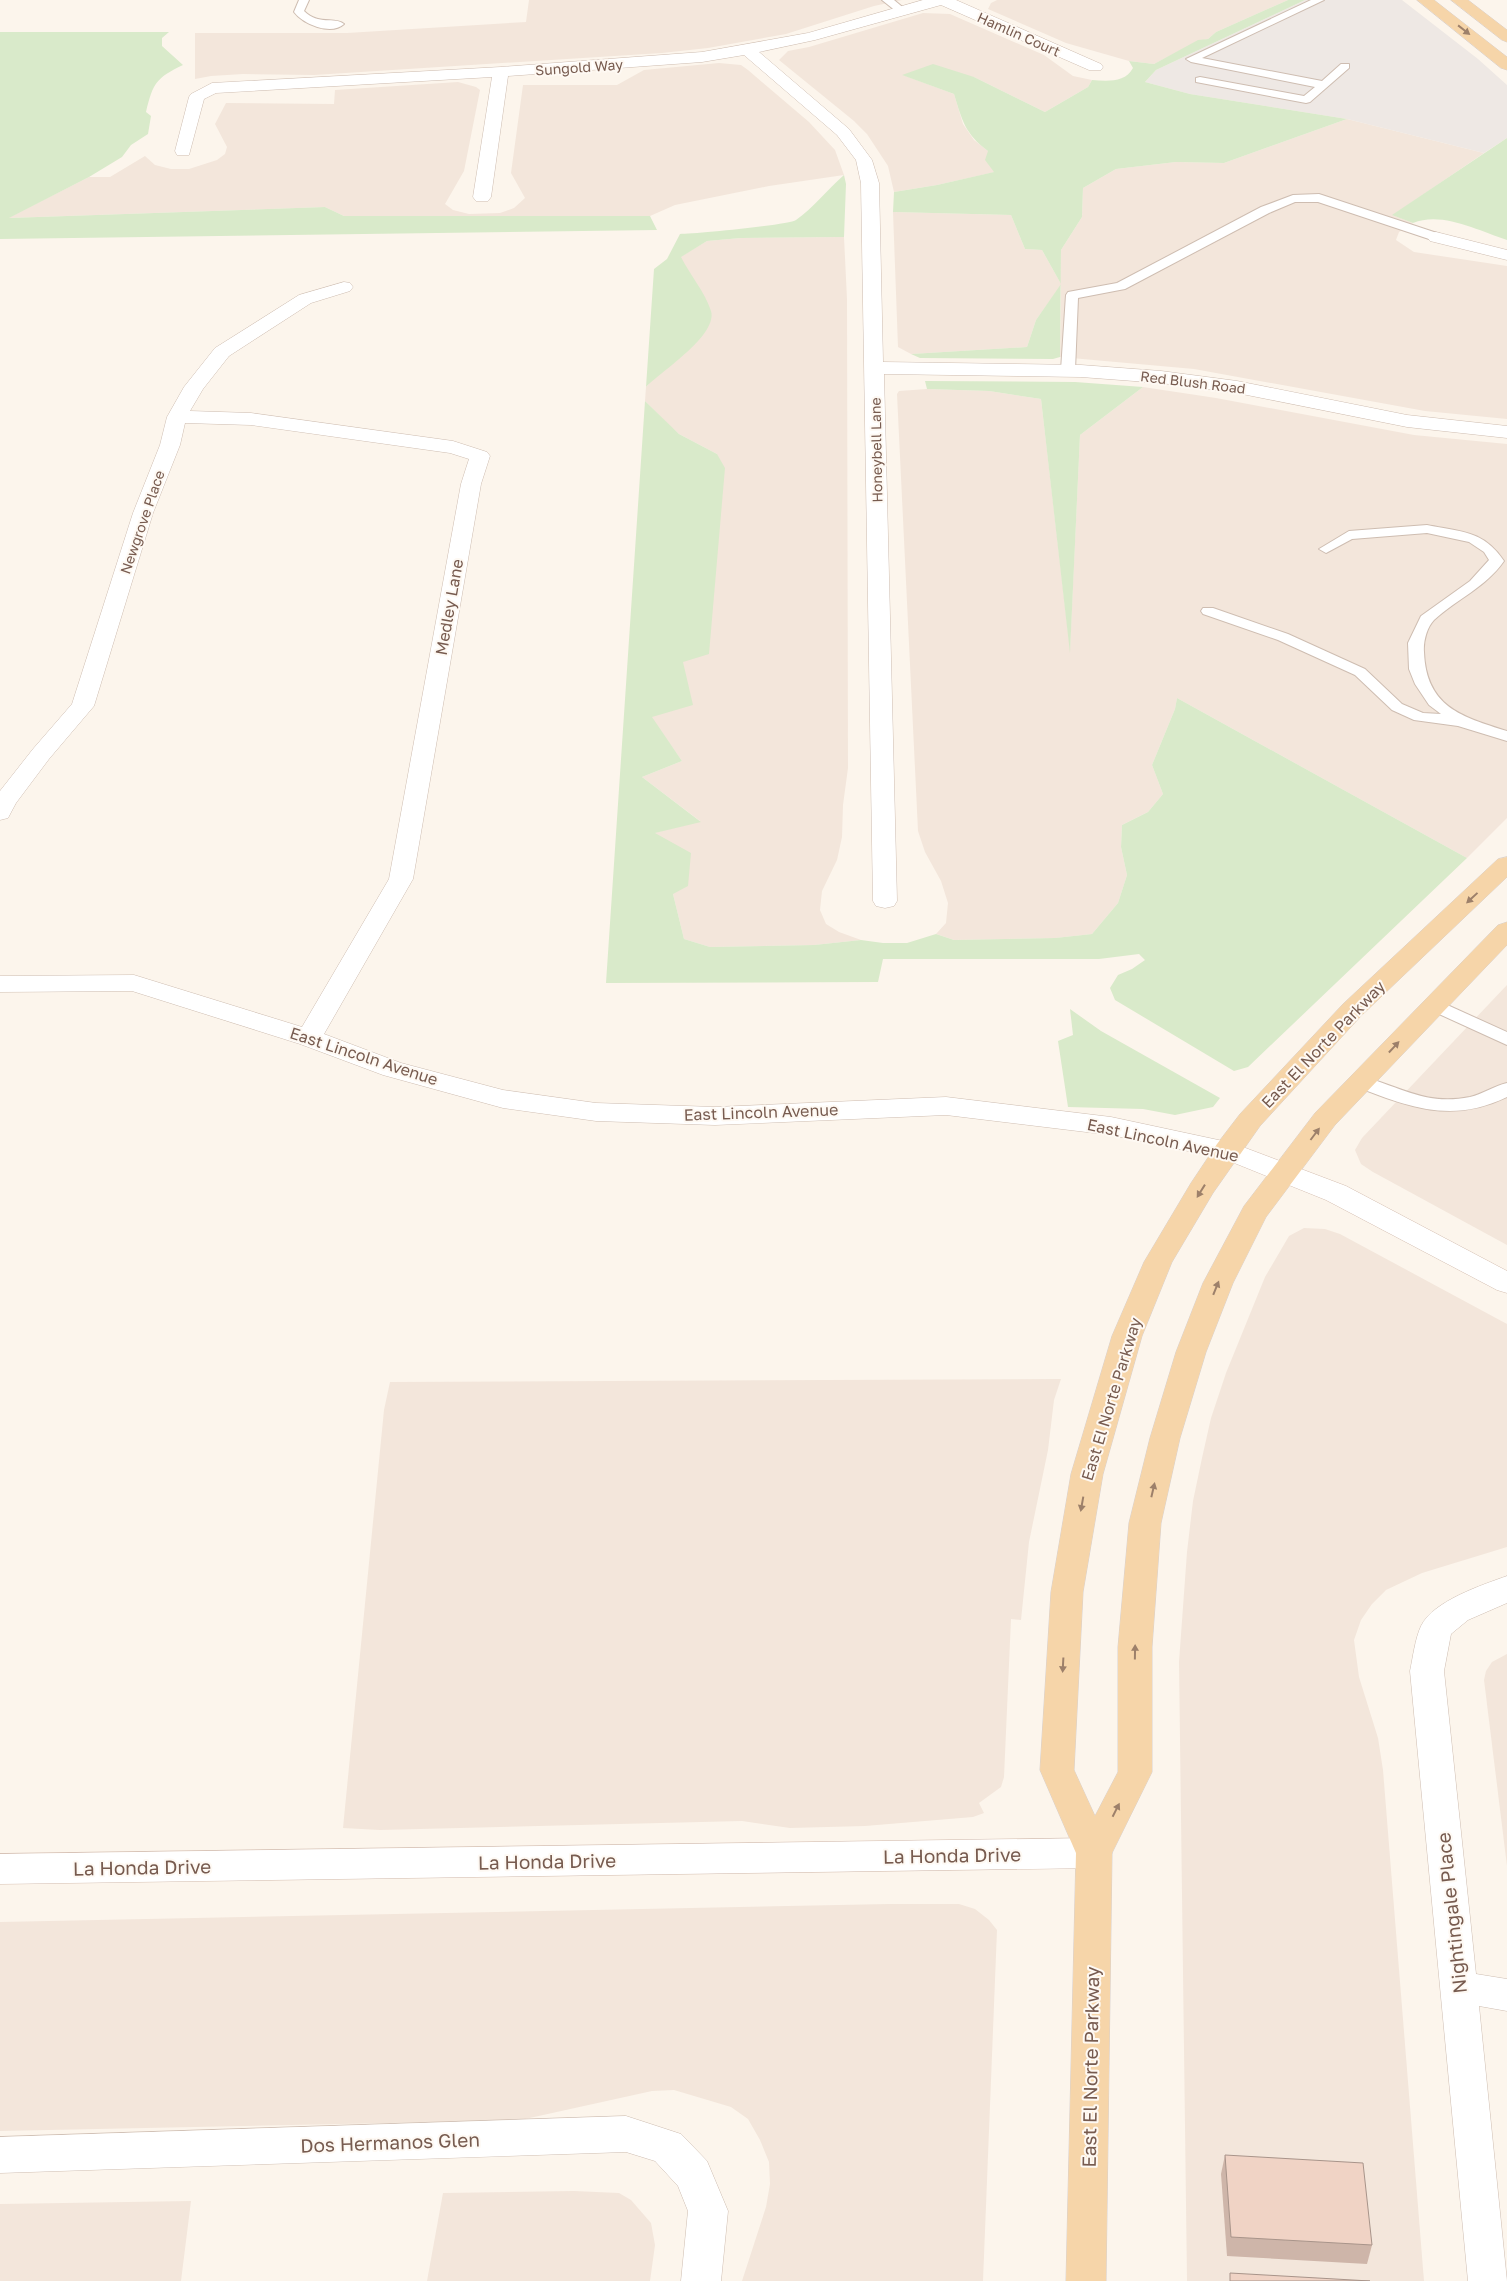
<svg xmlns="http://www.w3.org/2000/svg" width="1507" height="2281" font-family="'Golos Text',sans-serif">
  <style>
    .residential { fill: #f3e6db }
    .industrial { fill: #eee8e4 }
    .green { fill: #d9eaca }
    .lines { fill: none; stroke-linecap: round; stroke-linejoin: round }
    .lane-casing { stroke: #cebdb1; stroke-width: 2 }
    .street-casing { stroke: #cebdb1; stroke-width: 1 }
    .secondary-casing { stroke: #d4beb1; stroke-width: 1 }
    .primary-casing { stroke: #d9d1ce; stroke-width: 1 }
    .lane { fill: #fff; fill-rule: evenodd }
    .street { fill: #fff; fill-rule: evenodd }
    .secondary { fill: #fff; fill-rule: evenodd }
    .primary { fill: #f6d5a9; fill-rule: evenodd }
    .wall { fill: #ceb5a9 }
    .building { fill: #f0d3c5; stroke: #a8948a }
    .oneway { fill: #9d806a }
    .labels { text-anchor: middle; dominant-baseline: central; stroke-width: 4; stroke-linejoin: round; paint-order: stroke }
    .far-street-label { font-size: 14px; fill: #775b4f; stroke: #fef9f3 }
    .street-label { font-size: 16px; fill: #775b4f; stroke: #fef9f3 }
    .near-street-label { font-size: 19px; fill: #775b4f; stroke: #fef9f3 }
  </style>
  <rect width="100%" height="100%" fill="#fcf5ec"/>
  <g class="residential">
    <path d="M529,0H902L874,6L786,34L708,48L662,53L314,75L243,74L211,76L195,79V33H347L526,22Z"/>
    <path d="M997,0H1288L1216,32L1208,39L1198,41L1154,64L1129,61L1066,43L988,9L991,3Z"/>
    <path d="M923,13L950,14L1044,55L1073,76L1092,80L1088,87L1045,112L974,77L903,75L954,94L963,124L974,140L988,151L995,172L937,185L894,192L888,166L867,134L854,121L779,60L788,51L809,47Z"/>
    <path d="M719,63L741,65L748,70L809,122L835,150L844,175L769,186L675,205L650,216H344L325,207L8,218L89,177H110L145,156L155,165L171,169H189L217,160L225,154L227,147L215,124L226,103L334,104L335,90L458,82L476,87L480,90L464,171L445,204L453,210L469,214L500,213L514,208L525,198L511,173L523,85H617L644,70Z"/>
    <path d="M1347,119L1484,153L1393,215L1413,223L1399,232L1396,240L1414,252L1507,266V419L1425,411L1194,369L1060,357L1061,285L1036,320L1027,347L911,354L898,347L893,212L1011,215L1025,249L1042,250L1060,282L1061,250L1082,217L1083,188L1116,169L1176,162L1224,163Z"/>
    <path d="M844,237L847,299L848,768L843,805L842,837L837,860L822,891L820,910L826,924L839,932L861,940L814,945L710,947L684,939L673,894L654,833L700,821L642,777L682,761L651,717L683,662L717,454L679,434L668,424L645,401L646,387L711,312L680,257L707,241L741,238Z"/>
    <path d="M1143,387L1216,398L1414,435L1507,444V818L1467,858L1177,698L1175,709L1152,765L1163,794L1148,812L1122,825L1121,847L1127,875L1118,903L1092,934L1055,938L954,940L936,934L946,923L948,903L941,881L925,852L918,831L897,394L899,391L927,389L989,391L1041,399L1070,649L1080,435Z"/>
    <path d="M1507,985V1245L1373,1172L1361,1164L1355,1150L1362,1138Z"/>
    <path d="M1304,1228L1325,1229L1340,1234L1507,1324V1547L1422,1573L1386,1590L1372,1604L1361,1620L1354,1640L1359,1677L1378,1738L1383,1770L1424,2281H1187L1179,1662L1187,1552L1193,1501L1202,1458L1211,1418L1226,1373L1265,1277L1289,1236Z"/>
    <path d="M1061,1379L1054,1400L1048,1450L1029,1542L1021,1620L1011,1619L1004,1777L1001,1787L979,1803L984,1813L973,1817L865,1826L790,1828L742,1821L380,1830L343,1828L384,1410L390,1382Z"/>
    <path d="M1507,1654V1866L1484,1680L1486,1671L1492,1662Z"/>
    <path d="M889,1904H959L975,1909L989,1920L997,1930L983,2281H742L766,2207L770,2184L769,2162L760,2140L748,2119L731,2107L674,2090L652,2091L525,2119L488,2121L0,2131V1922Z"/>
    <path d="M574,2191L619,2193L631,2200L651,2223L655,2245L650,2281H427L443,2193Z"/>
    <path d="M191,2201L181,2281H0V2204Z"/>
  </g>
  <path class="industrial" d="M1305,0H1402L1478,59L1507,85V138L1484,153L1347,119L1190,94L1145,82L1156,70Z"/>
  <g class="green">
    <path d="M1288,0H1305L1156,70L1145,82L1190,94L1347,119L1224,163L1176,162L1116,169L1083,188L1082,217L1061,250L1060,357L1053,359L920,358L911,354L1027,347L1036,320L1061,284L1042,250L1025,249L1011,215L893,212L894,192L937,185L994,172L985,160L988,151C965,134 962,120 954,94L902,75L933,64L974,77L1045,112L1088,87L1092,80C1107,81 1125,83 1133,68L1129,61L1154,64L1198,40L1208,39L1216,32Z"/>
    <path d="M0,32H169L162,38V46L183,65C156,78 153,83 146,112L151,116L148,134L131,145L122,157L89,177L9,218L325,207L344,216H650L657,230L0,239Z"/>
    <path d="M1507,138V240C1479,231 1442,211 1413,223L1392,215Z"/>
    <path d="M844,175L846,184L844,237L741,238L707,241L681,257C690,275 705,292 711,311C718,335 662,371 646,387L654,269L667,259L680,234C694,234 789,225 796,220C813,208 828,189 844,175Z"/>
    <path d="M925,381L1075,382L1143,387L1080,435L1070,653L1041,399L989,391L927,389Z"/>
    <path d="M645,401L679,434L717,454L725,468L709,654L683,662L693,705L652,717L682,761L642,777L701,822L655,833L691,853L688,886L673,894L684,939L710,947L814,945L861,940L883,943H907L936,934L954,940L1055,938L1092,934L1118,903L1127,875L1121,847L1122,825L1148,812L1163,794L1152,765L1175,709L1177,698L1467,858L1248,1067L1234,1071L1115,1000L1110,988L1118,975L1132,969L1145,960L1139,954L1099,959H883L878,982L606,983Z"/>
    <path d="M1070,1009L1101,1031L1220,1098L1213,1107L1175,1115L1143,1109L1068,1107L1058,1041L1073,1035Z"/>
  </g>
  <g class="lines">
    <defs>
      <g id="lane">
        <path d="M299,0H309L304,11C319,26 334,16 344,24C331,36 303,24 294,12Z"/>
        <path d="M882,0H894L906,10L905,12H897Z"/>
        <path d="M1311,0H1324L1202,58L1322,81L1341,64H1349V68L1310,102L1306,103L1196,82V78L1200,77L1304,96L1315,87L1191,62L1186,59Z"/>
        <path d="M1319,194L1440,234L1442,237L1436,241L1432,240L1318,202H1295L1269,213L1125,289L1078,298L1075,370L1068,374L1061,370L1066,295L1068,292L1117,283L1261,207L1293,195Z"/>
        <path d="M1427,525C1461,532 1483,530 1504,561C1486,587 1457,599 1434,620C1427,627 1423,642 1424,652C1426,707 1462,717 1507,731V741L1458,726L1414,720L1392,710L1355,675L1278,640L1203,614L1201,611L1203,608H1213L1288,634L1365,669L1402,704L1423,713L1441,714L1429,705L1415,684L1409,669L1408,643L1421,616L1470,581L1489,560L1484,552L1469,542L1427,533L1352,539L1326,553L1319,549L1349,531Z"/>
        <path d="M1434,999L1507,1032V1045L1428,1009L1425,1005L1428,1001Z"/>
        <path d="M1361,1076C1401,1087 1426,1106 1470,1097C1483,1094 1494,1086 1507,1083V1097C1452,1124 1408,1107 1355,1086L1352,1082L1355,1078Z"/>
      </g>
      <g id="street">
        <path d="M923,0H956L1101,64L1103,67L1101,70H1089L941,5L815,40L759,52L849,129L872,160L879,183L883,362L1081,365L1161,371L1237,381L1407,415L1507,426V438L1407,427L1237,393L1161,383L1081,377L884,374L897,901L894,906L885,908L876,906L873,901L861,183L856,160L837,135L744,55L702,62L508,76L491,197L488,201H476L473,197L492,77L216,93L204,99L189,155H177L175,151L189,97L191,94L212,83L501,67L702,52L808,33Z"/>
        <path d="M1436,232L1507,250V260L1430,241L1427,237L1430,233Z"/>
        <path d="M344,282L350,283L353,287L350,291L311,303L229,356L203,389L190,411L251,413L453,441L487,452L490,456L481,484L413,879L324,1034L401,1063L503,1090L596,1103L715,1107L946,1097L1111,1117L1237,1144L1241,1150L1237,1156L1227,1159L1111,1135L946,1115L715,1125L596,1121L503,1108L383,1075L300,1044L132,991L0,992V976L134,975L302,1027L389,879L461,484L469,459L450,453L251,425L185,423L180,445L153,513L94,706L49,759L16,803L8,818L0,820V791L33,749L72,704L133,513L160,445L167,417L184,387L215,348L299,295Z"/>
        <path d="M1507,1576V1603L1468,1620L1451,1634L1444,1671L1476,1974L1507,1979V2011L1479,2006L1507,2281H1468L1410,1671C1413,1657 1415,1639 1421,1626C1433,1601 1482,1585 1507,1576Z"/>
        <path d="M626,2116L681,2134L707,2161L728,2211L721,2281H681L688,2211L678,2186L655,2161L626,2152L0,2173V2137Z"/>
      </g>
      <g id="secondary">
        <path d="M1227,1141L1346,1186L1507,1271V1293L1497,1290L1326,1200L1217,1156L1213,1150L1217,1144Z"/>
        <path d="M1094,1838L1106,1842L1112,1853L1106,1864L1094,1868L0,1884V1854Z"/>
      </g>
      <g id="primary">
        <path d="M1417,0H1434L1507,57V70L1501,68Z"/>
        <path d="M1451,0H1468L1507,30V42L1502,40Z"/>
        <path d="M1507,857V877L1361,1016L1260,1126L1213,1193L1172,1262L1142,1336L1103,1474L1083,1592L1074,1770L1095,1816L1118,1772V1647L1129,1523L1150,1438L1176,1352L1203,1283L1244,1206L1315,1113L1498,925L1507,922V945L1335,1125L1266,1217L1233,1283L1206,1352L1180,1438L1161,1523L1152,1647V1772L1112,1853L1106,2281H1066L1076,1853L1040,1770L1051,1592L1071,1474L1112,1336L1144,1262L1191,1183L1217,1144L1240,1114L1343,1004L1498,859Z"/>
      </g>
    </defs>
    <use href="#lane" class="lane-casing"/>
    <use href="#street" class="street-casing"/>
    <use href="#secondary" class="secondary-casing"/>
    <use href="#primary" class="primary-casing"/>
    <use href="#lane" class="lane"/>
    <use href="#street" class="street"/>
    <use href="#secondary" class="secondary"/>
    <use href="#primary" class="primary"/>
  </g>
  <path class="wall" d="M1225,2155L1372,2245L1367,2264L1227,2256L1221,2174Z"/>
  <g class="building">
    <path d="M1225,2155L1363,2163L1372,2245L1231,2237Z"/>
    <path d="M1230,2273L1370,2281H1230Z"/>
  </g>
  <defs><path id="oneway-solid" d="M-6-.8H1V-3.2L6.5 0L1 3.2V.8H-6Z" transform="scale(1.25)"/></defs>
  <g class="oneway">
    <use href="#oneway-solid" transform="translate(1464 30) rotate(38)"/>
    <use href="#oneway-solid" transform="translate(1472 898) rotate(137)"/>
    <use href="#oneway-solid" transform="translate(1394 1047) rotate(-47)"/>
    <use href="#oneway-solid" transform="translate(1315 1134) rotate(-53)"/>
    <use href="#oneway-solid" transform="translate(1201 1191) rotate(122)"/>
    <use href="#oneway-solid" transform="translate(1216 1288) rotate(-68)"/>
    <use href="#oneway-solid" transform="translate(1153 1490) rotate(-77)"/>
    <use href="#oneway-solid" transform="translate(1082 1504) rotate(100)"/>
    <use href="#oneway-solid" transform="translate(1135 1652) rotate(-89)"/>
    <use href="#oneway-solid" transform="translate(1063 1665) rotate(93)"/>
    <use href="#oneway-solid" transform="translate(1116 1810) rotate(-63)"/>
  </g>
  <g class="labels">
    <g class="far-street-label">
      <text transform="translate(1019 34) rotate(24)">Hamlin Court</text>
      <text transform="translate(579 67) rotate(-4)">Sungold Way</text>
      <text transform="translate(1193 382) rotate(7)">Red Blush Road</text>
      <text transform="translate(876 450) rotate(-91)">Honeybell Lane</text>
      <text transform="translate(142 522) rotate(-71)">Newgrove Place</text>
    </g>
    <g class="street-label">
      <text transform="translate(449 607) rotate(-80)">Medley Lane</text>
      <text transform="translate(1323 1044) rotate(-46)">East El Norte Parkway</text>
      <text transform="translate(364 1056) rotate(18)">East Lincoln Avenue</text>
      <text transform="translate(761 1112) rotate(-2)">East Lincoln Avenue</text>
      <text transform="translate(1163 1140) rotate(12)">East Lincoln Avenue</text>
      <text transform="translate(1111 1399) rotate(-73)">East El Norte Parkway</text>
    </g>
    <g class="near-street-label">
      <text transform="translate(952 1855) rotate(-1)">La Honda Drive</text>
      <text transform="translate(547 1861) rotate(-1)">La Honda Drive</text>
      <text transform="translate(142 1867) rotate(-1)">La Honda Drive</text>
      <text transform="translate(1451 1913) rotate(-96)">Nightingale Place</text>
      <text transform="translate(1090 2067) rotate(-89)">East El Norte Parkway</text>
      <text transform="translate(390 2142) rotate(-2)">Dos Hermanos Glen</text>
    </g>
  </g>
</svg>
